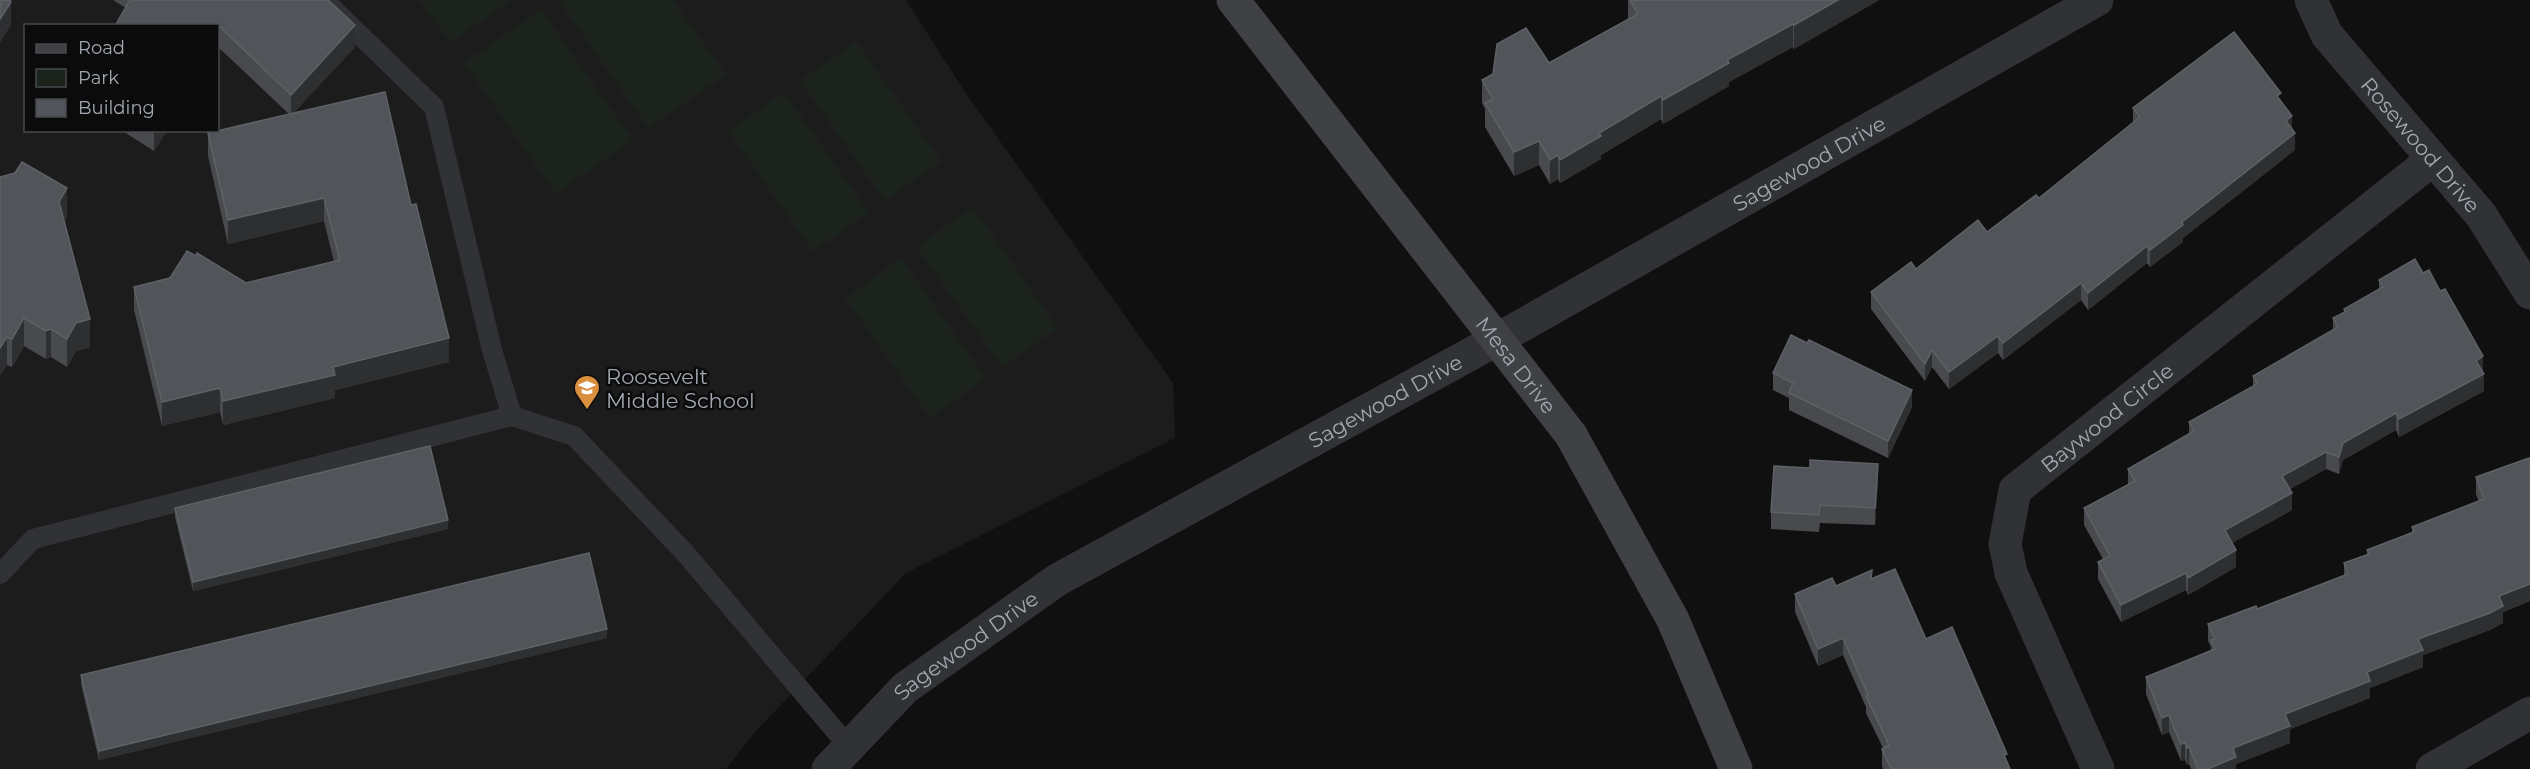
<svg xmlns="http://www.w3.org/2000/svg" width="2530" height="769" font-family="Montserrat,sans-serif">
  <style>
    .built { fill: #1c1c1d; fill-rule: evenodd }
    .green { fill: #1c231d }
    .lines { fill: none; stroke-linecap: round; stroke-linejoin: round }
    .service { stroke: #313235; stroke-width: 20 }
    .minor { stroke: #313235; stroke-width: 33 }
    .tertiary { stroke: #313235; stroke-width: 33 }
    .secondary { stroke: #3f4145; stroke-width: 33 }
    .wall { fill: #484a4d }
    .shaded-wall { fill: #2d2f31 }
    .building { fill: #515458; stroke: #5e6166; stroke-width: 1.5 }
    .labels { text-anchor: middle; dominant-baseline: central; stroke-width: 5; stroke-linejoin: round; paint-order: stroke }
    .street-label { font-size: 21px; fill: #a2a8b0; stroke: #0b0b0c }
    .poi-label { font-size: 21px; fill: #a2a8b0; stroke: #0b0b0c; text-anchor: start }
  </style>
  <rect width="100%" height="100%" fill="#101011"/>
  <path class="built" d="M0,0H906L967,95L1173,383L1175,438L906,573L756,731L726,769H0ZM26,26H218V130H26Z"/>
  <g class="green">
    <path d="M419,0H512L450,43Z"/>
    <path d="M558,0H673L726,75L648,128Z"/>
    <path d="M541,9L633,140L556,194L464,63Z"/>
    <path d="M856,41L941,161L885,201L800,81Z"/>
    <path d="M784,92L869,212L813,252L728,131Z"/>
    <path d="M973,207L1058,328L1002,367L916,247Z"/>
    <path d="M901,258L986,378L930,418L845,298Z"/>
  </g>
  <g class="lines">
    <g class="service">
      <path d="M324,0L434,107L492,350L512,416"/>
      <path d="M0,574L33,539L512,416L574,436L686,554L849,747"/>
    </g>
    <g class="minor">
      <path id="s1" d="M2311,0L2327,35L2481,215L2530,293"/>
      <path id="s2" d="M2098,769L2011,573L2005,544L2015,490L2432,160"/>
      <path d="M2432,769L2530,713"/>
    </g>
    <path class="tertiary" id="s3" d="M828,769L905,688L1057,580L1498,339L2097,0"/>
    <path class="secondary" id="s4" d="M1233,0L1571,435L1673,620L1736,769"/>
  </g>
  <g class="wall">
    <path d="M113,0H328L355,47L293,113L411,205L449,362L335,390V398L223,425L220,412L162,426L134,310V287L246,283L334,262L324,221L228,244L208,156V133L289,114L218,47L126,8Z"/>
    <path d="M1628,0H1879L1794,49L1793,47L1729,82V86L1663,124L1661,119L1601,155V159L1560,183L1558,179L1550,184L1539,165L1514,176L1485,127V109L1482,103V80L1549,63L1628,19Z"/>
    <path d="M2281,101L2292,129L2295,150L2183,238V242L2150,267L2147,263L2088,310L2081,300L2003,360L1998,353L1949,389L1932,367L1925,381L1871,309V292L1987,232L2039,198L2133,123V108Z"/>
    <path d="M121,130H167L154,151Z"/>
    <path d="M0,177L67,216L64,222L90,347L76,351L67,367L51,357L46,359L24,346L12,367L7,365Z"/>
    <path d="M2379,280L2483,373L2484,391L2399,437L2396,430L2343,460L2339,474L2326,469L2290,489L2292,510L2232,543L2236,567L2188,595L2186,590L2121,622L2098,579V562L2103,559L2084,525V508L2128,485V469L2189,434V422L2253,386V376L2333,330V318L2344,313V309L2379,289Z"/>
    <path d="M1807,343L1912,407L1888,458L1789,410V398L1773,390V373Z"/>
    <path d="M2530,461V601L2503,612V623L2490,630L2423,655V667L2370,688V698L2290,729V743L2236,764V769H2191L2189,764L2187,765L2185,760L2181,761L2169,732L2162,735L2146,694V677L2211,651V647L2208,641V624L2257,609L2344,576V563L2367,555V550L2412,532V527L2479,502L2476,494V477Z"/>
    <path d="M1878,481L1875,525L1820,523L1819,532L1771,529V512Z"/>
    <path d="M175,508L448,529L193,591L175,517Z"/>
    <path d="M1872,579L1926,639L2007,763L2010,769H1883L1882,766V749L1883,748L1866,713V707L1843,655L1818,666L1795,612V594Z"/>
    <path d="M607,638L99,760L81,684V675Z"/>
  </g>
  <g class="shaded-wall">
    <path d="M1838,0H1879L1794,49V25Z"/>
    <path d="M11,2V25L0,43V19Z"/>
    <path d="M1793,24V47L1729,82V86L1663,124V100L1727,60Z"/>
    <path d="M355,25V47L291,116V95Z"/>
    <path d="M1661,96V119L1601,155V159L1560,183V160L1599,133Z"/>
    <path d="M2292,116V133L2286,121Z"/>
    <path d="M154,130H167L154,151Z"/>
    <path d="M2295,133V150L2183,238V242L2150,267V250L2182,222Z"/>
    <path d="M1539,141V165L1514,176V152Z"/>
    <path d="M1558,155V179L1550,184V160Z"/>
    <path d="M67,188V216L59,230V202Z"/>
    <path d="M324,198V221L228,244V220Z"/>
    <path d="M2147,246V263L2088,310V293Z"/>
    <path d="M2081,283V300L2003,360V343Z"/>
    <path d="M24,318V346L12,367V339Z"/>
    <path d="M90,319V347L76,351L67,367V339L76,323Z"/>
    <path d="M51,329V357L46,359V331Z"/>
    <path d="M1998,336V353L1949,389V372Z"/>
    <path d="M7,337V365L0,376V348Z"/>
    <path d="M449,338V362L335,390V398L223,425V401L333,367Z"/>
    <path d="M1932,350V367L1925,381V364Z"/>
    <path d="M2483,356V373L2476,361Z"/>
    <path d="M2484,374V391L2399,437V419Z"/>
    <path d="M220,388V412L162,426V402Z"/>
    <path d="M1912,390V407L1888,458V441Z"/>
    <path d="M2396,413V430L2343,460L2339,474V457L2343,443Z"/>
    <path d="M2326,452V469L2282,493V476Z"/>
    <path d="M1878,464V481L1875,525V508Z"/>
    <path d="M2292,493V510L2225,547V530Z"/>
    <path d="M448,520V529L193,591V582Z"/>
    <path d="M2236,550V567L2188,595V578Z"/>
    <path d="M2186,573V590L2121,622V605Z"/>
    <path d="M2530,584V601L2503,612V623L2490,630L2423,655V667L2370,688V698L2290,729V743L2236,764V769H2208L2233,748L2285,714L2418,639L2499,596Z"/>
    <path d="M607,629V638L99,760V751Z"/>
    <path d="M1843,638V655L1818,666V649Z"/>
    <path d="M2169,715V732L2162,735V718Z"/>
    <path d="M2185,743V760L2181,761V744Z"/>
    <path d="M2189,747V764L2187,765V748Z"/>
  </g>
  <g class="building">
    <path d="M0,0H10L11,2L0,19Z"/>
    <path d="M130,0H328L355,25L291,95L218,25L115,26Z"/>
    <path d="M1630,0H1838L1794,25L1793,24L1727,60L1729,63L1663,100L1661,96L1599,133L1601,136L1560,160L1558,155L1550,160L1539,141L1514,152L1485,103L1493,99L1482,80L1493,74L1497,44L1526,28L1549,63L1638,14Z"/>
    <path d="M2234,32L2281,93L2277,96L2292,116L2286,121L2295,133L2182,222L2183,225L2150,250L2147,246L2088,293L2081,283L2003,343L1998,336L1949,372L1932,350L1925,364L1871,292L1911,262L1916,269L1978,220L1987,232L2036,195L2039,198L2140,117L2133,108Z"/>
    <path d="M385,92L411,205L416,204L449,338L333,367L335,375L223,401L220,388L162,402L134,287L170,278L187,251L196,256L197,253L246,283L340,260L324,198L228,220L208,133Z"/>
    <path d="M22,162L67,188L59,202L90,319L76,323L67,339L51,329L46,331L24,318L12,339L7,337L0,348V177L15,173Z"/>
    <path d="M2415,259L2423,273L2429,270L2440,291L2445,289L2483,356L2476,361L2484,374L2399,419L2396,413L2343,443L2339,457L2326,452L2282,476L2292,493L2225,530L2236,550L2188,578L2186,573L2121,605L2098,562L2110,556L2084,508L2135,481L2128,469L2194,431L2189,422L2257,384L2253,376L2338,327L2333,318L2345,312L2344,309L2383,287L2379,280Z"/>
    <path d="M1791,335L1807,343L1809,340L1912,390L1888,441L1789,393L1793,383L1773,373Z"/>
    <path d="M430,446L448,520L193,582L175,508Z"/>
    <path d="M2529,458L2530,461V584L2499,596L2503,606L2490,613L2418,639L2423,650L2367,672L2370,681L2285,714L2290,726L2233,748L2236,757L2208,769H2198L2189,747L2187,748L2185,743L2181,744L2169,715L2162,718L2146,677L2215,649L2211,640L2215,639L2208,624L2256,606L2257,609L2348,574L2344,563L2369,554L2367,550L2414,532L2412,527L2484,499L2476,477Z"/>
    <path d="M1810,460L1878,464L1875,508L1820,505L1819,515L1771,512L1774,466L1810,468Z"/>
    <path d="M589,553L607,629L99,751L81,675Z"/>
    <path d="M1895,569L1926,639L1952,627L2007,754L2004,755L2010,769H1891L1882,749L1889,745L1866,696L1868,695L1843,638L1818,649L1795,594L1832,578L1836,586L1872,570L1871,579Z"/>
  </g>
  <defs>
    <symbol id="school-pin" viewBox="-11 -11 22 30"><path d="M0 17L-7.5 6A9.5 9.5 0 1 1 7.5 6Z" fill="#da8f3e" stroke="#0b0b0c"/><path d="M0-5L7-2L0 1L-7-2ZM-4 1L0 2.5L4 1V4Q0 6-4 4Z" fill="#fff"/></symbol>
  </defs>
  <g fill-rule="evenodd">
    <use href="#school-pin" x="572" y="373" width="30" height="40"/>
  </g>
  <g class="labels">
    <g class="street-label">
      <text stroke="none"><textPath href="#s1" startOffset="183">Rosewood Drive</textPath></text>
      <text stroke="none"><textPath href="#s3" startOffset="1158">Sagewood Drive</textPath></text>
      <text stroke="none"><textPath href="#s4" startOffset="462">Mesa Drive</textPath></text>
      <text stroke="none"><textPath href="#s3" startOffset="672">Sagewood Drive</textPath></text>
      <text stroke="none"><textPath href="#s2" startOffset="416">Baywood Circle</textPath></text>
      <text stroke="none"><textPath href="#s3" startOffset="186">Sagewood Drive</textPath></text>
    </g>
    <g class="poi-label">
      <text x="606" y="376">Roosevelt<tspan x="606" dy="24">Middle School</tspan></text>
    </g>
  </g>
  <rect x="24" y="24" width="195" height="108" fill="#0b0b0c" stroke="#474a4e" stroke-width="1.5"/>
  <rect x="36" y="44" width="30" height="9" fill="#3f4145" stroke="#474a4e" stroke-width="1.5"/>
  <text x="78" y="54" font-size="18" fill="#a2a8b0">Road</text>
  <rect x="36" y="69" width="30" height="18" fill="#1c231d" stroke="#474a4e" stroke-width="1.5"/>
  <text x="78" y="84" font-size="18" fill="#a2a8b0">Park</text>
  <rect x="36" y="99" width="30" height="18" fill="#515458" stroke="#474a4e" stroke-width="1.5"/>
  <text x="78" y="114" font-size="18" fill="#a2a8b0">Building</text>
</svg>
